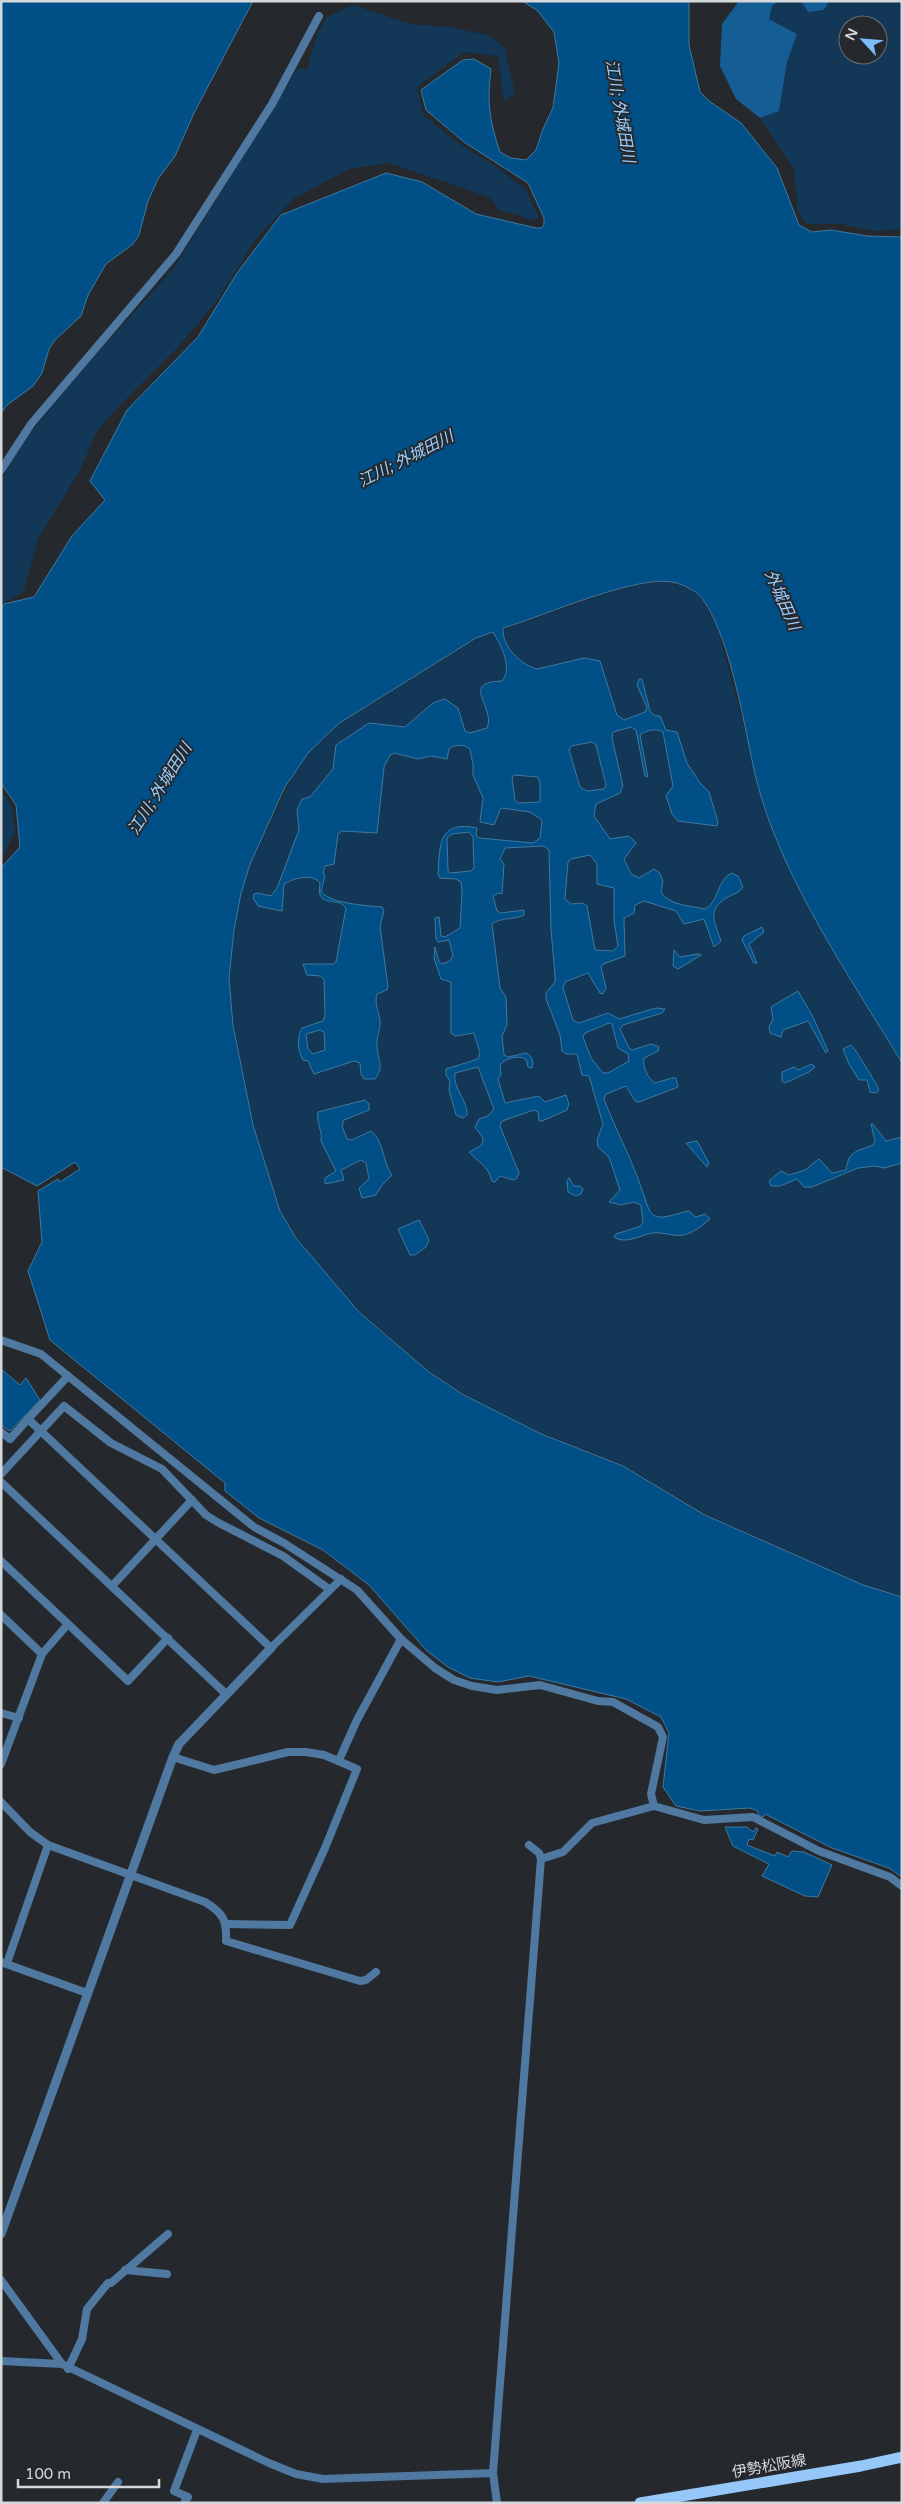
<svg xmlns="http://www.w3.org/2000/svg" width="903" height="2504" font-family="'Varela Round','Noto Sans JP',sans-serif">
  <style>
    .green { fill: #123757; fill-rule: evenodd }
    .forest { fill: #155d95 }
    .water { fill: #005087; stroke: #4079a0; fill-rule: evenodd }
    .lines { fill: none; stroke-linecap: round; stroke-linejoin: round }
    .minor { stroke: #4f79a1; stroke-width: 8 }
    .tertiary { stroke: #4f79a1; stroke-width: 9 }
    .primary { stroke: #95c8f9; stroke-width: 11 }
    .labels { text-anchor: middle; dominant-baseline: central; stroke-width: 4; stroke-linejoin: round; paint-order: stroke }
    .street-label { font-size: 15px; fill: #d6d9db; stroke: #25292d }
    .water-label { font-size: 16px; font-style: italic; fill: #9bcefe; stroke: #25292d }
  </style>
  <rect width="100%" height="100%" fill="#25292d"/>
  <g class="green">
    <path d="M779,1H801L808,12L824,10L829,1H902V229L874,231L841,224H806L798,210L794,169L760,118L779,111L787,62L797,34L769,19L772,6ZM848,25H878V55H848Z"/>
    <path d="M353,5L410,24L449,27L491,36L505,49L515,94L504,101L498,56L464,52L417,87L423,115L455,141L495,166L526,190L539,218L534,220L499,210L491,198L389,163L349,169L293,199L255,240L218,299L179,346L121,404L97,431L79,472L38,539L24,591L1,605V479L23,443L64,390L173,269L298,68L307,70L317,34L327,17Z"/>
    <path d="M666,582C680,584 695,589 704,602C708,609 710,617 716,623L772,830L817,922L902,1065V1596L866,1586L706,1514L623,1465L539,1432L484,1406L430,1372L359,1310L335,1286L297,1237L281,1211L254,1126L234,1025L229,978L232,948L241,893L250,864L297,768L308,753L338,725L476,639L610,592L642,584Z"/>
    <path d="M1,790L12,807L15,832L1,860Z"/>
  </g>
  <g class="forest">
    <path d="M739,1H779L772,6L769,19L797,34L787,62L779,111L760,118L736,99L720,66L722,24Z"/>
    <path d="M801,1H829L824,10L808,12Z"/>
  </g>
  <g class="water">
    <path d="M1,1H253L194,113L175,156L158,179L148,201L139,235L133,244L106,264L88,295L81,316L55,340L49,349L42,373L33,386L7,405L1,413Z"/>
    <path d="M522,1H689V45L700,92L709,101L741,123L777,168L799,225L812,232L831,230L867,236L902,237V1063C850,977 780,876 756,778C744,727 732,643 704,601C698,592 687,586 676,583C641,572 542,617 503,628C502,647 520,664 537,669L584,658L600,661L617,715L624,720L645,712L647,707L637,685L639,679H642L650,711L655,716H660L666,730L677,732L687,763L700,783L709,792L718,822L717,826L678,821L672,814L666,796L673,786L663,732C657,728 646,730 640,735L648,777L645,776L636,730L631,727L613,732L612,738L623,786L620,793L596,804L594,816L610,839L629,836L636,843L624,859L631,874L639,878L654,869L659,872L663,881L661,892C668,905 691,906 705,909C719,902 717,879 732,873L738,876L743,887C740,892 736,893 730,896C706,908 714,921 721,941L714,947L704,919L684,924L676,911L644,901L635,905L634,913L624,918L625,956L603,964L601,967L606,988L603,994L600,993L588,973L565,982L563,988L573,1020L579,1023L608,1013L619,1019L656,1008L665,1009L662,1013L623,1025L620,1029L629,1048L632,1050L651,1044L659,1047L658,1051L644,1058C642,1066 648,1079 655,1083L672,1078H676L678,1087L639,1102L635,1101L626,1086L606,1094L604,1099C616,1131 633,1161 643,1193C646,1200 648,1213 655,1216C664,1220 679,1212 689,1211L696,1217L705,1214L710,1219C703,1225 692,1234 683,1235C671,1237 660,1230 648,1234C638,1237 624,1244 614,1237L616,1234L641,1226L643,1222L641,1205L634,1202L621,1205L609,1202L620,1190L609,1157L598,1147L597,1140L603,1124L589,1076L582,1075L577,1054H566L562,1051L560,1035L546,999V993L555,982V976L551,930L549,850L544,846L505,848L500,859L504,864L502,894L498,893L493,896L497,911L501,913L524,910V915C514,920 501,917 492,924L500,988L506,997L507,1025L502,1036L504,1055L508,1057L526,1053C532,1056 534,1061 532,1068L528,1067L526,1059C518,1055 505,1058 500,1065L501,1075L498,1079L505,1103L539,1096L545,1102L566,1095L569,1104L567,1110L542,1121H539L538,1112L534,1110L502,1121L500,1126L519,1173L517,1178L514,1180L500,1176L495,1182L492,1181C487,1164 479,1163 469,1152L482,1145L483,1138L475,1127L479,1119L488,1116L494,1109L478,1067L455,1073C452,1088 468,1100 467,1115L463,1118L456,1115L449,1090L450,1081L446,1075V1069L478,1059L480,1053L474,1033L455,1036L451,1033V982L441,979L434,958L435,947L439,962L442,964L450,961L453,955L449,940L438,942L436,939L435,918L439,917L441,936L445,937L460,928L462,892L461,882L456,879L440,878L438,874C440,845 438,820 477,828L476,836L479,838L533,843L540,838L542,820L530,812L501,808L494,825L480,822L483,798L473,775V765L470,749C463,744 455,744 449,749L447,759L431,756L418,759L394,753L390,755L384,767L377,833L342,831L338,834L334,864L325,866L323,872L325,876L321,891C327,903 368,906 382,907L384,911L380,926L388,987L387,990L377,994C374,1003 379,1012 380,1021C381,1030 376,1037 377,1045C377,1058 385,1067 375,1079H364L361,1074L360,1063L354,1061L314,1074L308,1061L303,1060C297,1049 297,1039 302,1028L323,1021L325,1016L324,980L321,976L307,975L303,964H333L336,962L346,908L341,903C325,900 317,902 320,883C312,873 294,878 284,884L282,911L258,906L253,898L254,894L258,893L271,896L277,888L299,830L297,810L302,799L310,797L333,769L336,745L369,723L405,727L433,703L445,699L458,708L465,731L470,733L487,728C496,707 459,682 502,681C513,668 501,645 493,632L476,638L338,724L308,753L285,787L250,864L241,893L234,930L229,978L233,1025L253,1125L280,1211L296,1238L358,1311L429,1372L464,1395L539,1433L623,1466L705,1515L863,1585L902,1597V1877L889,1868L832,1848L765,1814L763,1817L758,1815V1811L750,1808L700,1811L676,1806L663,1787L669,1733L661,1717L626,1699L529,1676L498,1682L470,1678L448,1667L427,1651L369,1585L323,1550L259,1518L225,1491V1483L50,1340L28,1271L42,1242L38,1191L58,1179L60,1182L80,1169L75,1162L37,1186L1,1167V868L20,847L16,805L1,783V610L4,604L34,597L72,536L105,500L90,481L127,410L198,337L237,273L281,215L386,173L422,182L476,214L536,228H541L544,225V218L528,183L464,142L426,110L421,90L463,60L474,59L491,69C487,102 489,119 500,152L511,158L526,160L536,150L543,129L553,108L559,63L554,32L537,10ZM592,742L596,745L606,785L604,789L587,791L580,787L569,750L571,746ZM514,775L538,777L540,783V802L518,803L515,800L512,778ZM469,832L473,837L474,868L471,871L450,873L448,871L447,838L452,834ZM590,855L597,864V884L614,888V921L618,946L613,951L595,950L587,906L583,903L571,904L565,899L568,862L571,859ZM609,1023L612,1024L618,1048L628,1054L629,1061L608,1073H603L591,1058L583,1037L585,1033ZM320,1030L324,1032L325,1050L313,1054L308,1049L306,1034Z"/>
    <path d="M762,927L764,932L749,944L757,963H754L742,940L744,936Z"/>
    <path d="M674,950L680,957L698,954L701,955L678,969L673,966Z"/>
    <path d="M798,991L813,1017L828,1051L826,1053L808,1021L783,1030L781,1037L770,1033L769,1027L773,1019L771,1007Z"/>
    <path d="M851,1045C855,1048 876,1083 879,1090L876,1093L870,1092L867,1080H859L849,1064L843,1049Z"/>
    <path d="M812,1064L815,1067L809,1072L785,1083L782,1081V1072L794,1067L798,1070Z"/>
    <path d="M365,1100L369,1104V1110L344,1120L342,1126L347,1139L352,1140L371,1131C384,1141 382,1161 392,1175L382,1185L376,1195L362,1198L359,1188L369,1179L366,1163L361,1160L341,1170L344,1180L325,1184V1178L336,1171L321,1141C323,1132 316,1123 318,1112Z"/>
    <path d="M871,1124H873L886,1141L902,1137V1163L884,1168L875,1166L858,1168L812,1187H804L797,1179L780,1186H771L769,1181L781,1171L789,1175L805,1170L819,1159L832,1173L846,1170C849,1150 856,1152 873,1145L875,1141Z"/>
    <path d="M697,1141L709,1163L707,1167L686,1143Z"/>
    <path d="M569,1178L574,1186H580L583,1189L581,1194L576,1196L568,1192L567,1181Z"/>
    <path d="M419,1220L429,1240L426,1247L415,1255H410L398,1229Z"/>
    <path d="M1,1369L20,1385L26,1378L40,1400L10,1431L1,1425Z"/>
    <path d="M725,1827H747L753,1832L756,1828L758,1829L753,1840L749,1839L747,1845L775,1856L777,1852L788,1857L792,1851L804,1852L832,1865L818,1897L805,1896L762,1876L769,1864L733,1846Z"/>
  </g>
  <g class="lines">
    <g class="minor">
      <path d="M1,470L31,424L176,254L272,104L319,16"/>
      <path d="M1,1340L41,1354L254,1527L284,1543L357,1590L401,1639L435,1668L454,1680L472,1686L497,1690L540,1685L598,1701L613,1702L658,1727L663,1737L651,1794L654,1806"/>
      <path d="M68,1376L28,1419L271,1648L341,1579"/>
      <path d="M1,1432L10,1439L28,1419"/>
      <path d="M1,1474L64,1406L111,1443L162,1469L206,1515L217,1522L283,1556L329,1589"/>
      <path d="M1,1482L226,1694"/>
      <path d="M1,1561L68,1624"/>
      <path d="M112,1586L192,1500"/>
      <path d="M1,1615L42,1654L1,1764"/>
      <path d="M42,1654L68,1624L128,1681L168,1638"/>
      <path d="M1,1713L19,1718"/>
      <path d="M173,1757L214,1770L288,1752H306L324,1755L357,1769L325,1848L290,1925L227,1924"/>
      <path d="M339,1760L357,1720L401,1639"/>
      <path d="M1,1802L30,1832L48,1845L205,1902C223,1913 227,1920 226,1941L360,1981L366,1980L376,1972"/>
      <path d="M541,1859L563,1852L592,1823L654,1806L704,1820L753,1817L819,1851L890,1877L902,1886"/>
      <path d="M1,1962L87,1993"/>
      <path d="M7,1963L48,1845"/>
      <path d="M125,2270L167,2274"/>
      <path d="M1,2280L62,2364"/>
      <path d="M1,2361L62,2364L269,2463L296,2474L323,2479L493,2473L497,2503"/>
      <path d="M68,2369L82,2339L87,2309L108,2283H111L168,2234"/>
      <path d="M493,2473L541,1859L539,1853L529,1845"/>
      <path d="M103,2503L118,2482"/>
      <path d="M184,2503L188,2497L174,2491L197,2430"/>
    </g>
    <path class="tertiary" d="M1,2234L173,1757L179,1744L271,1648"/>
    <path class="primary" d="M640,2503L861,2466L902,2457"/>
  </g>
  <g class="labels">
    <g class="street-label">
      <text transform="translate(769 2466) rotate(-10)">伊勢松阪線</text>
    </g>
    <g class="water-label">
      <text transform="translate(620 111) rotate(80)">江川; 外城田川</text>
      <text transform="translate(406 459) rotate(-27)">江川; 外城田川</text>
      <text transform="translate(782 600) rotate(66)">外城田川</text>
      <text transform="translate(160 789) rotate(-58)">江川; 外城田川</text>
    </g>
  </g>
  <rect width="903" height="2504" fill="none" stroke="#d6d9db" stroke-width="5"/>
  <g transform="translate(863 40) rotate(296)"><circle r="24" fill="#25292d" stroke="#6c6f73"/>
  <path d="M0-4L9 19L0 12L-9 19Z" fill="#7dbef9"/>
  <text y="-8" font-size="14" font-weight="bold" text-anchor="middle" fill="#d6d9db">N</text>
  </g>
  <path d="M18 2479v8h141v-8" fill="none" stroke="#d6d9db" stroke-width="2.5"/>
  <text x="25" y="2479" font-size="15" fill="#d6d9db" stroke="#25292d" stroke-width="4" paint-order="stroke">100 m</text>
</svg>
